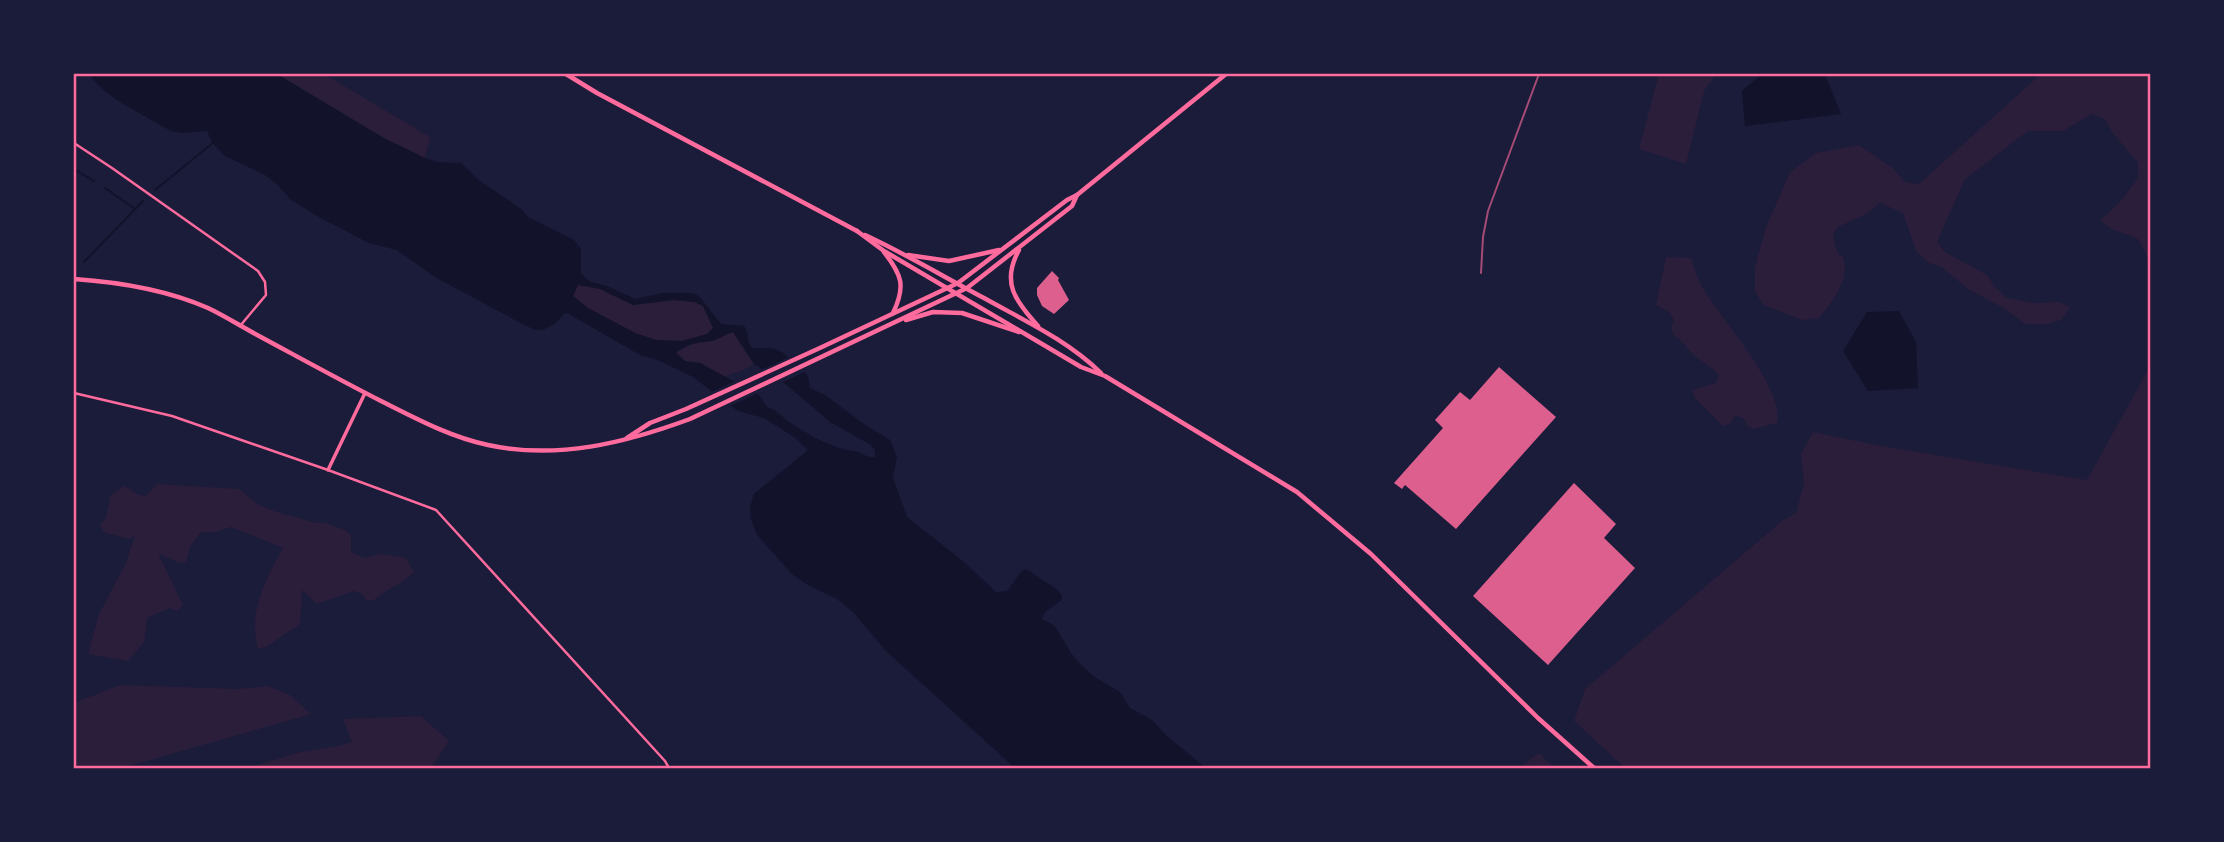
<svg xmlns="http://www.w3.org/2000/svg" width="2224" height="842" font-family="Arial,sans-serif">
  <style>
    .green { fill: #2a1e3b }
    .water { fill: #12122b; fill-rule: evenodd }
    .pier { fill: #1b1b3a }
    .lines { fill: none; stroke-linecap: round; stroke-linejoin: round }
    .stream { stroke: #12122b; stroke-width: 2 }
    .building { fill: #dd5f8e }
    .minor { stroke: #ff6b9d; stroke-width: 2.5 }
    .tertiary { stroke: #ff6b9d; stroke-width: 3.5 }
    .secondary { stroke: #ff6b9d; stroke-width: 4.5 }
    .primary { stroke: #ff6b9d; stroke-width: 4.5 }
    .rail { stroke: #a44b75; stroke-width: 2 }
    .neatline { fill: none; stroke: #ff6b9d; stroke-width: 2.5 }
  </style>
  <rect width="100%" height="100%" fill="#1b1b3a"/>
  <g class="green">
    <path d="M277,74H324L430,137L425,158L384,139Z"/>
    <path d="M1659,74H1716L1704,91L1686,164L1639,149Z"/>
    <path d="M2041,74H2150V262L2138,239L2112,229L2100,221L2121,201L2138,178V163L2112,132L2105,119L2092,114L2063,131H2028L1965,179L1937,242L1945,252L1987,275L1994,286L2007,298L2034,303L2059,302L2070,307L2061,320L2048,324H2025L2007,310L1968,289L1940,266L1929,263L1916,251L1903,213L1880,203L1868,213L1838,227L1833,234C1834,239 1835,247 1837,251C1842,261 1841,250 1844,261C1849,282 1831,303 1819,318L1803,320L1763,305L1755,291V267L1766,227L1790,172L1816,153L1859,145L1894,169L1905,182L1919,184Z"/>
    <path d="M1666,257L1691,258C1695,270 1699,283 1706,293C1724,322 1785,390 1777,423L1753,429L1747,425L1743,418L1735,416L1731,423L1723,426L1695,398L1692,390L1716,383L1719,375C1711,367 1704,363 1695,356C1687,350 1684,341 1674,336L1671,328L1674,320L1670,313L1656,305Z"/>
    <path d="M578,284L600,289L633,305L673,300L695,302L703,306L713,328L707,334L682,341L656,340L635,333L588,308L573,296Z"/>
    <path d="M733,332L754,364L744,370L723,377L700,363L685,361L676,352L697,342L709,341Z"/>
    <path d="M2150,366V768H1625L1574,721L1585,689L1782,521L1796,513L1804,483L1801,454L1813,432L1876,445L2087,480Z"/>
    <path d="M157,484L239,489L259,505L274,511L316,523H325L345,530L351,535V552L365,558L381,554L406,558L414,572C402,584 387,589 374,600H366L361,593L353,591L317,604L302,590L300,624L266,647L258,649C248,613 266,578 283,548L231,527L216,532H201L191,545L186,562L179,563L158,553L183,605L177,611L170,608L147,618L144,642L128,661L88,654L99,614L126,563L135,535L129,539L104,532L100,525L106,518L111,494L125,486L138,495L146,496Z"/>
    <path d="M120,685L238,689L268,686L290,695L311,714L122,768H74V703Z"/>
    <path d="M421,716L449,741L431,768H247L301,752L339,746L352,742L343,719Z"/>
    <path d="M1539,753L1555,768H1519Z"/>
  </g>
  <g class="water">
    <path d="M89,74H277L384,138L425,158L438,162L461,163L480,181L521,209L528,217L574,240L581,249V274L591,282L607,286L635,299L662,293H693L699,296L721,324L744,326C750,333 746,342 752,348H772L782,352L808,376L810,388L825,395L864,424L890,440L897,457L893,478L907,517L964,562L996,592L1007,591L1021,572L1025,569C1032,571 1037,577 1044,581C1083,604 1047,600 1042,619L1055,626L1071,653L1080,664L1096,678L1120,692L1130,708L1152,720L1167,736L1206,768H1015L886,651L853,612L837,599L806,584L792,574L757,535L751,519L750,507L754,494L808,450L794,437L764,418L738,411L693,377L660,361L640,355L569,314L565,313L556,323L543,330H535L515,320L435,277L397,250L369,243L319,217L291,200L277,184L265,175L225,156L213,144L207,131L182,133L171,131C147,116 104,98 89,74ZM578,285L600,289L633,305L673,300L695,302L703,306L713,328L707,334L682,341L656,340L635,333L588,308L573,296ZM733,332L754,364L787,385L830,422L871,445L875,450V457C866,458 862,452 854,451C832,449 808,434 789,422C781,416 777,410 767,407L759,395L700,363L685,361L676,353C685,343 699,343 712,341C720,339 725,334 733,332Z"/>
    <path d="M1762,74H1825L1841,114L1745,126L1742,91Z"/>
    <path d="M1899,311L1916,342L1918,388L1868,391L1843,351L1867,312Z"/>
  </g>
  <g class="pier">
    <path d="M791,356L807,371L779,384L759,371Z"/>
    <path d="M738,380L761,392L728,407L709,393Z"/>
  </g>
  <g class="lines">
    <g class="stream">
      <path d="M74,169L94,181"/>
      <path d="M105,188L135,209"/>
      <path d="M155,190L214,142"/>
      <path d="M84,262L143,201"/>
    </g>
  </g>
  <g class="building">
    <path d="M1052,271L1059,278L1058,280L1069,300L1054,314L1042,306L1037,295V288Z"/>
    <path d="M1499,367L1556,417L1456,529L1405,485L1402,489L1394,483L1443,428L1435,420L1460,392L1470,400Z"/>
    <path d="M1574,483L1616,524L1604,538L1635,568L1548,665L1473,596Z"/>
  </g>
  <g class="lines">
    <g class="minor">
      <path d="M74,143L112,168L258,271L265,282L266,295L240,326"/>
      <path d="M74,393L172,416L328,470L436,510L665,761L669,768"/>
    </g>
    <path class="tertiary" d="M328,470L365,393"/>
    <g class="secondary">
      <path d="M1019,250C1001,282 1015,301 1038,326"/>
      <path d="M884,252C902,275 906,286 893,313"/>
      <path d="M908,255L949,261L999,250"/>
      <path d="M74,279C118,282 167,290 208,308C225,316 242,327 259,336C300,358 340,380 381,401C415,418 450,437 488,445C557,460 625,443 690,419L967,288L1072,206L1077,195"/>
      <path d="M906,320L933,312L962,313L1019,332"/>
      <path d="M627,438L650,423L686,409L822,347L958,283L1067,200L1077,195L1226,74"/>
    </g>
    <g class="primary">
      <path d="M566,74L597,93L857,231"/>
      <path d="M857,231L884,251L1081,367L1105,376L1297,492L1371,554L1538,718L1594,768"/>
      <path d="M865,235C906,254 944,277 984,298C1025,321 1067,340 1101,373"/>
    </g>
    <path class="rail" d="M1481,273L1483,237L1488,211L1539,74"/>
  </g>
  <rect width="2224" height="842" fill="none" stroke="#1b1b3a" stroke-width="150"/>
  <rect x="75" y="75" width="2074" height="692" class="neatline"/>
</svg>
